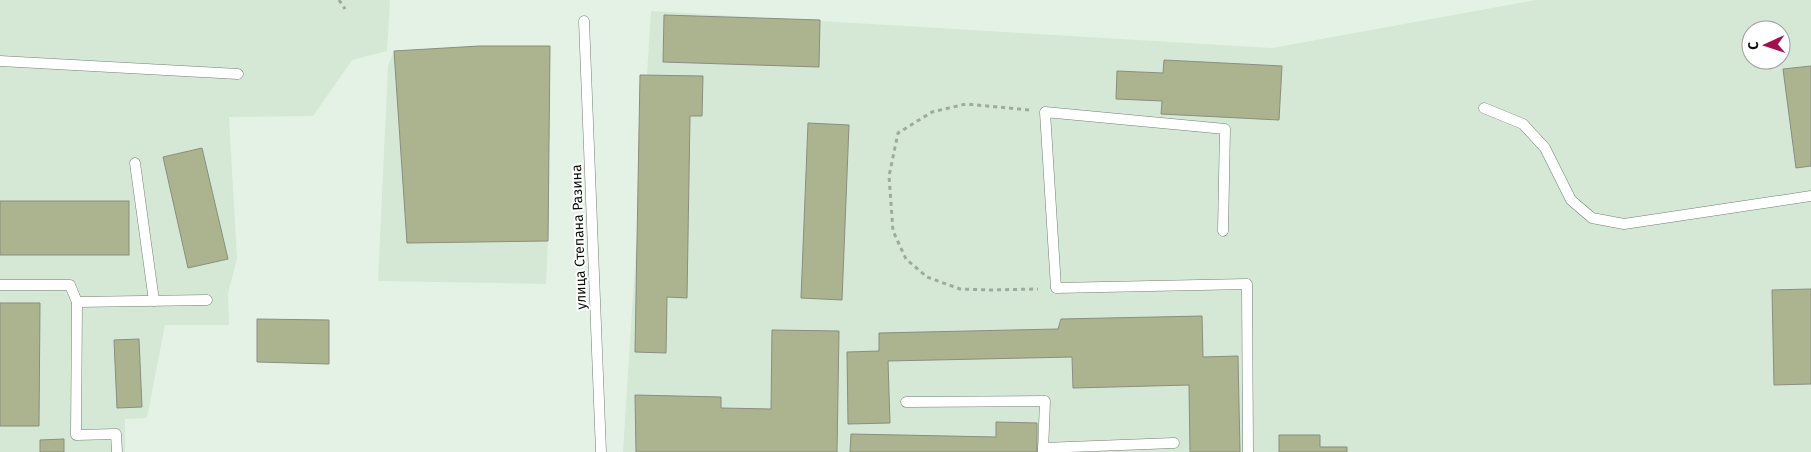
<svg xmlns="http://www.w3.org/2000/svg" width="1811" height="452" font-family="'Fira Sans',sans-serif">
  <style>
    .built { fill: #d4e8d5; fill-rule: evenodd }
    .building { fill: #acb48f; stroke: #8a8e7e }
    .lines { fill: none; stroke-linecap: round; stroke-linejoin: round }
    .lane-casing { stroke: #748075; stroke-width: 11 }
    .path { stroke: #9ea99f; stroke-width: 3; stroke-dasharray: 4 4; stroke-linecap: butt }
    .lane { stroke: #fff; stroke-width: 10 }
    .labels { text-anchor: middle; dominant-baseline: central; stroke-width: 4; stroke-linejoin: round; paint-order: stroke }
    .street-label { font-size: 14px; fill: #0b100b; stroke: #fff }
  </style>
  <rect width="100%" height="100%" fill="#e4f2e5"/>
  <g class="built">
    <path d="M0,0H390L387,51L352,60L313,116L229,117L237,259L228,293L229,325H165L147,418L125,419V452H0Z"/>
    <path d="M1536,0H1811V452H623L651,11L1272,48ZM1751,30H1781V60H1751Z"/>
    <path d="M479,46H550L548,241L546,284L378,281L388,66L394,51Z"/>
  </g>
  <g class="building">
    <path d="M664,15L820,20L819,67L663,62Z"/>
    <path d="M479,46H550L548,241L407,243L394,51Z"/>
    <path d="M1164,60L1282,66L1279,120L1161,114L1162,101L1116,99L1117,71L1163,73Z"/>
    <path d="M1811,66V166L1796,168L1783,69Z"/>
    <path d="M640,75L703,76L702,116H690L687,298L667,297L666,353L635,352Z"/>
    <path d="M808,123L849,125L842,300L801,298Z"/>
    <path d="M202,148L228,259L188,268L163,157Z"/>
    <rect x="0" y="201" width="129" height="54"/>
    <path d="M1811,289V384L1774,385L1772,290Z"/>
    <path d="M0,303H40L39,426H0Z"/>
    <path d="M1202,316L1203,357L1238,356L1240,452H1190L1189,385L1073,388L1072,357L888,361L890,423L848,424L847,352L879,351V333L1058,329L1061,319Z"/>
    <path d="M257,319L329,320V364L257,362Z"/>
    <path d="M772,330L839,331L837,452H636L635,395L721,397V408L771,409Z"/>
    <path d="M139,339L142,407L117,408L114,340Z"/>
    <path d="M996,422L1037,423V452H850L851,434L996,437Z"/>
    <path d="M1279,435H1320V447H1347V452H1279Z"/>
    <path d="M64,439V452H40V440Z"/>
  </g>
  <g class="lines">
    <defs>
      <g id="lane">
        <path d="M584,21L601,452"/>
        <path d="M0,61L238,74"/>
        <path d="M1484,108L1523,124L1545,148L1571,200L1592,218L1624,224L1811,196"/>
        <path d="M135,163L154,301"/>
        <path d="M1223,231L1225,129L1045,112L1056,288L1247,284L1248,452"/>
        <path d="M1,285H70L77,302"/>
        <path d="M906,402L1045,401L1043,452"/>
        <path d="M1043,448L1174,443"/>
        <path d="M117,452L116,434L76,435L77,302L207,300"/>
      </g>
    </defs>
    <use href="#lane" class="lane-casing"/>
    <g class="path">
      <path d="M339,0L345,9"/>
      <path d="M1029,110L966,104L932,112L898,133L889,176L893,231L906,259L927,277L960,289L991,290L1038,289"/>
    </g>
    <use href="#lane" class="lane"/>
  </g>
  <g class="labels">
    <g class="street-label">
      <text transform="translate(579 237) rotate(-92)">улица Степана Разина</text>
    </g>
  </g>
  <g transform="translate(1766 45) rotate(267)"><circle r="24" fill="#ffffff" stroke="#9d9f9d"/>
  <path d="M0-4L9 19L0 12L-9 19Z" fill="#a4104f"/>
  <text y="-8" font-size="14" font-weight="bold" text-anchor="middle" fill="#0b100b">С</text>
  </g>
</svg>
